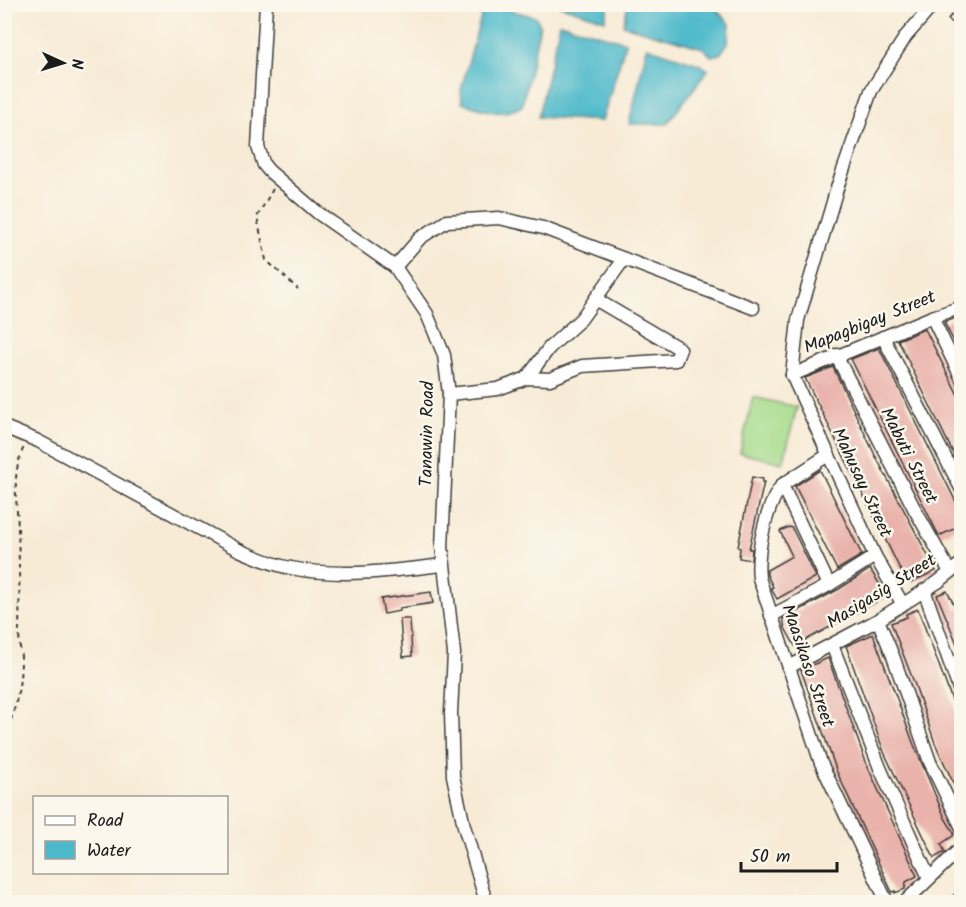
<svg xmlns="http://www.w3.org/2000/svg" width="966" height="907" font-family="Kalam,sans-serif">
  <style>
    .green { fill: #a4da8a; stroke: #607b53; stroke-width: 1.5 }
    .water { fill: #4eb9ca; stroke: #356a73; stroke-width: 1.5 }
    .building { fill: #e9b2aa }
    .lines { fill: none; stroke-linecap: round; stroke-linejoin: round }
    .minor-casing { stroke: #3d3b38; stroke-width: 15 }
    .path { stroke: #3d3b38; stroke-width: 2; stroke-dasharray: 4.5 4.5; stroke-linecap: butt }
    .minor { stroke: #fff; stroke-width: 12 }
    .labels { text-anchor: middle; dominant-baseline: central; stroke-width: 5; stroke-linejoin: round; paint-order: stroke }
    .street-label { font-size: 18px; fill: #1c1c1c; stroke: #fbf7ec }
  </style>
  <rect width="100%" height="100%" fill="#fbf7ec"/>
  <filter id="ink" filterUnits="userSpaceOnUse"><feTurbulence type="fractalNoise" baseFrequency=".0167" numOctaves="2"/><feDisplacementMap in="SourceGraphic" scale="12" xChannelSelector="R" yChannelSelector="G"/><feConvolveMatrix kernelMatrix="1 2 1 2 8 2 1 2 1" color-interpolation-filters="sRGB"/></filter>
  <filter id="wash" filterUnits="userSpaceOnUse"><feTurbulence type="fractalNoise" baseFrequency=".008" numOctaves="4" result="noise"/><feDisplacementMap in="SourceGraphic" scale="24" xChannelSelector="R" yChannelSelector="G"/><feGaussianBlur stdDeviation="1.35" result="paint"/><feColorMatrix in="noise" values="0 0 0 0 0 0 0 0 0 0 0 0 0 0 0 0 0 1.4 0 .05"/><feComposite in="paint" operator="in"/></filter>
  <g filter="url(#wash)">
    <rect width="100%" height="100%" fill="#f7ebd6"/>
    <path class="green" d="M753,397L797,407L783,463L740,453Z"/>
    <g class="water">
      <path d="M489,5L536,17L540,25L522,106C503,119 482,109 462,103L461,90L480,20L484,9Z"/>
      <path d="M558,5H609L605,20Z"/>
      <path d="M628,5H712L730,24L728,43L720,54L711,56L703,48L623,25Z"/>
      <path d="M560,23L626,42L602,121L538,117Z"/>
      <path d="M647,47L701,65L708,70L667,124H629Z"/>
    </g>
    <g id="blocks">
      <g class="building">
        <path d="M961,4H962V31L948,19Z"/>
        <path d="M956,318L962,329V357L944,322Z"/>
        <path d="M925,329L962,403V471L898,340Z"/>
        <path d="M879,348L962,514V525L939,536L851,359Z"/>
        <path d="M833,367L875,455L936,571L911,582L908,575L904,577L805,378Z"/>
        <path d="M820,470L862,555L837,570L795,486Z"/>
        <path d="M752,477L763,479L762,482H764L749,549H752L751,560L739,558L740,548L738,547Z"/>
        <path d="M789,527L792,528L816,577L777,599L771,588L773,587L767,575V570L792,556L780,531Z"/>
        <path d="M870,569L887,596L795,646L785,628L783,619L839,589Z"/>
        <path d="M947,591L957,610L962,607V656L937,595Z"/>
        <path d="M431,592L433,603L400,608V611L384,614L381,599Z"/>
        <path d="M918,609L962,727V802L935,743L915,685L891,623L907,617L906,614Z"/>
        <path d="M400,619H410L412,656L403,657Z"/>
        <path d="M873,634L914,745L945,818L954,833L953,836L941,844L945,852L934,858L884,752L846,646Z"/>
        <path d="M828,658L867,765L917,876L906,882L905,889L895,893V891L892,892L837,772L801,670Z"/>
      </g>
    </g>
  </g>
  <g filter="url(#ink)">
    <use href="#blocks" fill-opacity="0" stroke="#3d3b38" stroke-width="1.5"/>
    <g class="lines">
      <defs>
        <g id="minor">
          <path d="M266,4L258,147L264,165L269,171L318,213L395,267L427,314L444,355L449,394L442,547L454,653L451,713L453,776L464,826L486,902"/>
          <path d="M395,267L420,238L447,221L499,218L543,228L753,308"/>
          <path d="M932,317L962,379"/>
          <path d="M883,337L962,490"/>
          <path d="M836,355L914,508L950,572"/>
          <path d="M792,375L798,320L838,185L871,91L906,36L934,4"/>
          <path d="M792,375L875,556L902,603"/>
          <path d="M792,375L932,317L962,307"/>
          <path d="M527,378L549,348L581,319L624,259"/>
          <path d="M449,394L498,389L527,378L550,379L582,366L676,360L680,349L595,299"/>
          <path d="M4,427L38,441L239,550C256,557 273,565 291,568C341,578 393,571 442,565"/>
          <path d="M828,455L782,485C766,506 756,552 759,578L821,763L887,902"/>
          <path d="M782,485L829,585"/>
          <path d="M924,590L962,697"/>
          <path d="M771,616L829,585L875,556"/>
          <path d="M878,620L893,656L930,762L962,828"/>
          <path d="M832,645L880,768L929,878"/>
          <path d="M789,667L878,620L938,582L962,563"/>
          <path d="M905,902L962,847"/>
          <path d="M956,902L962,897"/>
        </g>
      </defs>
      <use href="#minor" class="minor-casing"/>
      <g class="path">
        <path d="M273,189L257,217L266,260L298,289"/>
        <path d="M4,737C16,711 21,685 21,657C20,648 19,639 19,629C20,596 19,562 18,528C17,500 11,474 24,447"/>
      </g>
      <use href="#minor" class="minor"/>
    </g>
  </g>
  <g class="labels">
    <g class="street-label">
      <text transform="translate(870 323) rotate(-22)">Mapagbigay Street</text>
      <text transform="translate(428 434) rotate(-89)">Tanawin Road</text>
      <text transform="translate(908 456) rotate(63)">Mabuti Street</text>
      <text transform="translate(861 483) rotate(65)">Mahusay Street</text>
      <text transform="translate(882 592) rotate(-32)">Masigasig Street</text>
      <text transform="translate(807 666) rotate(71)">Maasikaso Street</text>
    </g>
  </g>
  <rect width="966" height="907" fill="none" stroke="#fbf7ec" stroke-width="24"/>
  <rect x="33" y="796" width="195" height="78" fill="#fbf7ec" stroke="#a29f99" stroke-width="1.5"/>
  <rect x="45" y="816" width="30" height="9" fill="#ffffff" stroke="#a29f99" stroke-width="1.5"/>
  <text x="87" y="826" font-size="18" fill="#1c1c1c">Road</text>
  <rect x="45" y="841" width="30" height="18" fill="#4eb9ca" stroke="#a29f99" stroke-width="1.5"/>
  <text x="87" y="856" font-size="18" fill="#1c1c1c">Water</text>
  <g transform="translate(63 63) rotate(94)" stroke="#fbf7ec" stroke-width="4.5" paint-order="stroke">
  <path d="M0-4.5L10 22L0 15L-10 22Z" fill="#1c1c1c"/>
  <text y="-9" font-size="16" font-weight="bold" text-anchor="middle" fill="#1c1c1c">N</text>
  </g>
  <path d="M741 862v9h96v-9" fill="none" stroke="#1c1c1c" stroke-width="3"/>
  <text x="750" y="862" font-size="18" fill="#1c1c1c" stroke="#fbf7ec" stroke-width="4.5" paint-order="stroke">50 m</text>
</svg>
